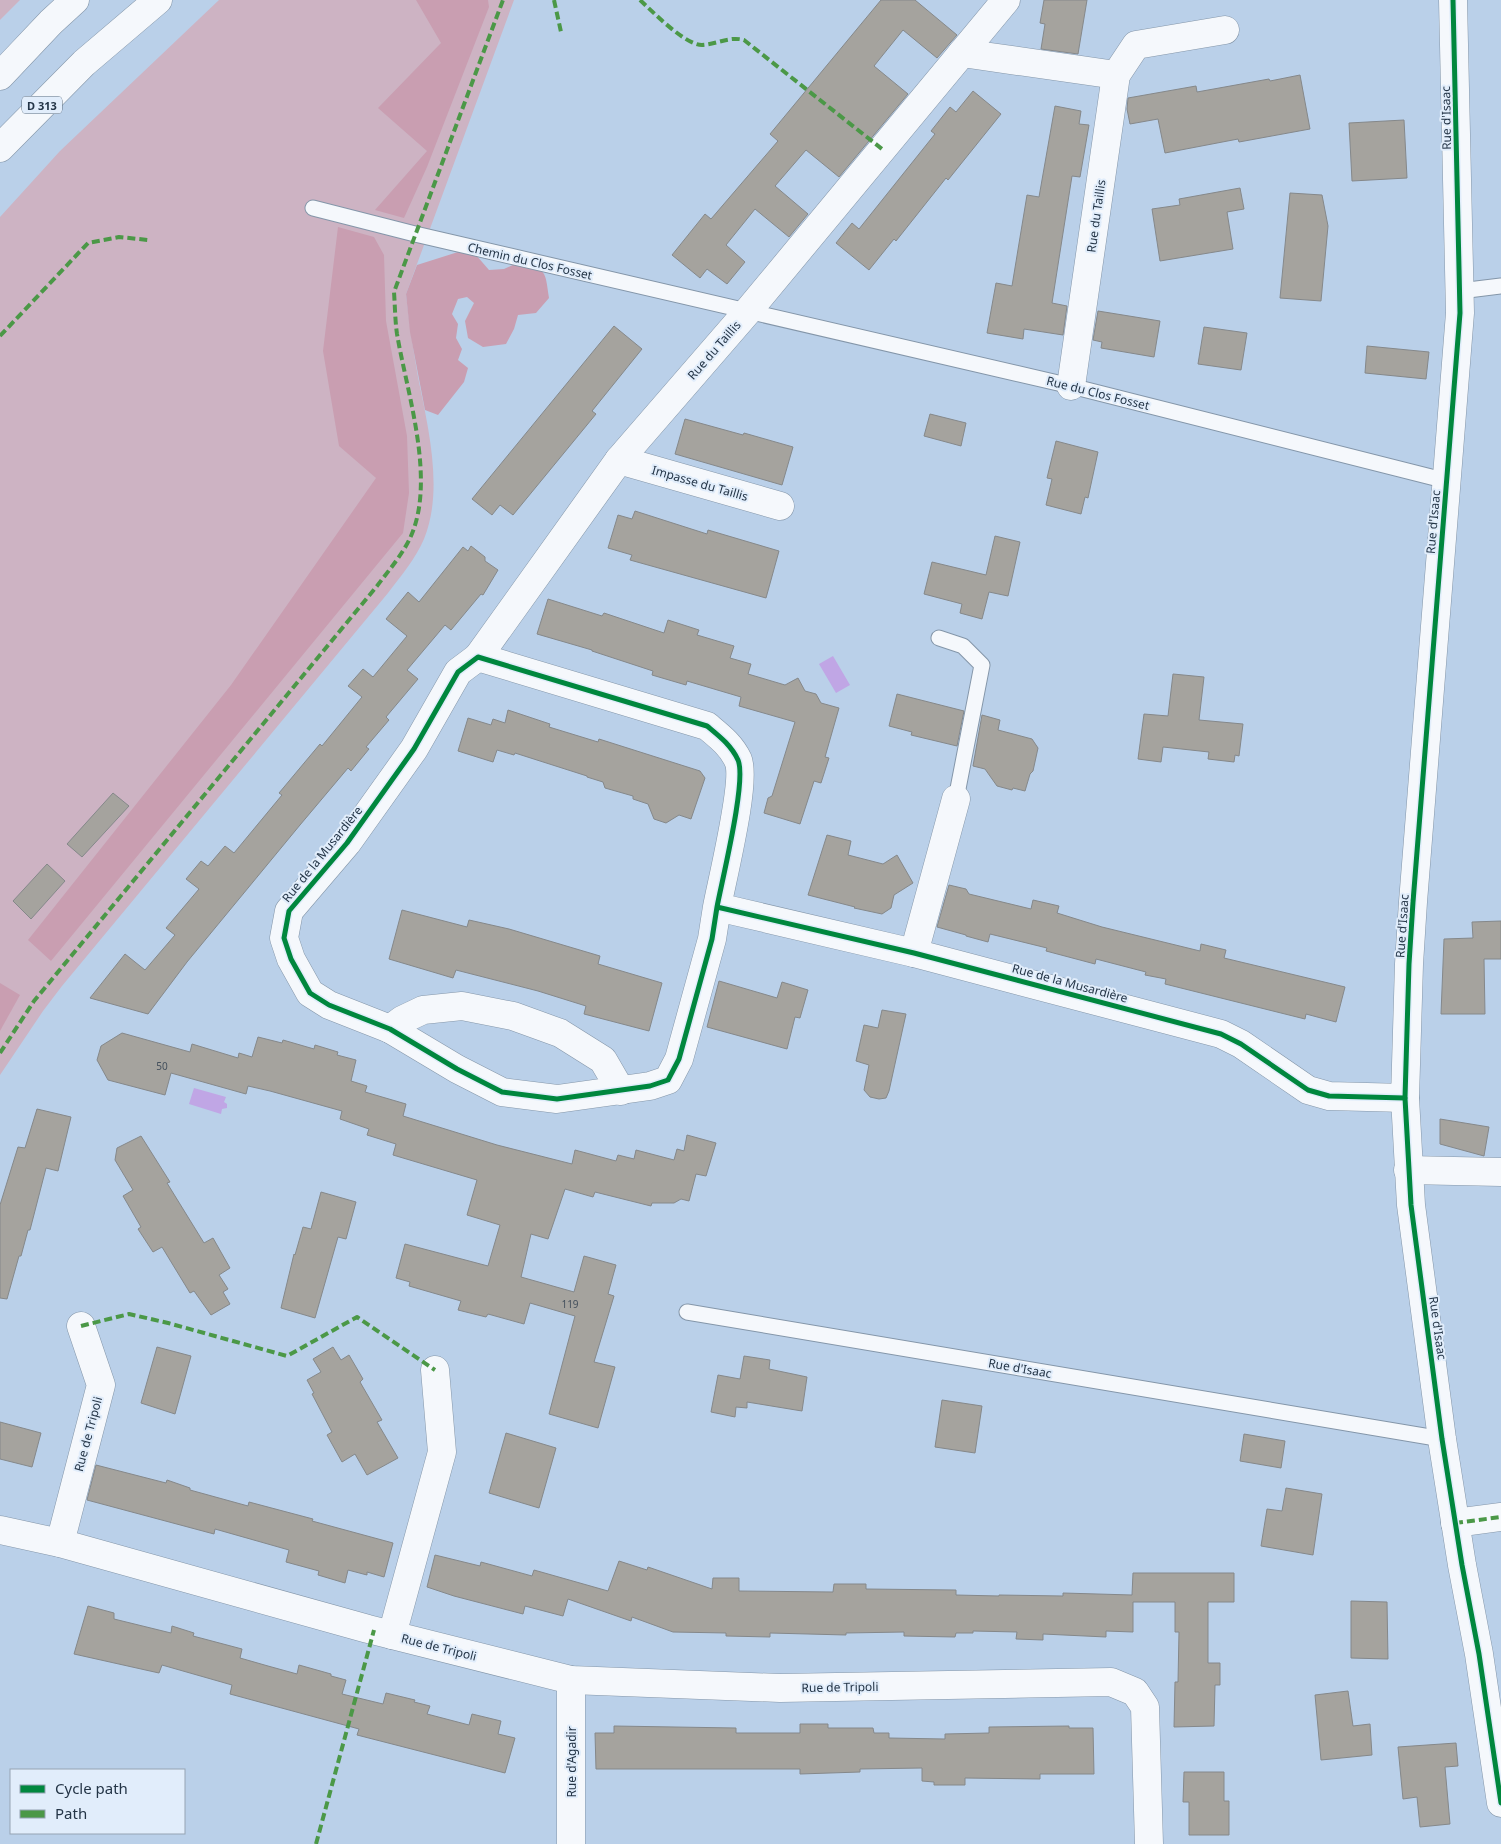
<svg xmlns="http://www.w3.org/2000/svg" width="1501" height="1844" font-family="'Noto Sans',sans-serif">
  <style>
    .green { fill: #cdb3c3 }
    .forest { fill: #c99eb1 }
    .water { fill: #c0a6e5 }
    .building { fill: #a5a39e; stroke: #85888a }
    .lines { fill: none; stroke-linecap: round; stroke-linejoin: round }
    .lane-casing { stroke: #8496a9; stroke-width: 17 }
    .street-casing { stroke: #8496a9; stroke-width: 29 }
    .secondary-casing { stroke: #8496a9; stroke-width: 29 }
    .highway-casing { stroke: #8496a9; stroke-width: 29 }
    .lane { stroke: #f5f8fc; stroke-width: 15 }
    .street { stroke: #f5f8fc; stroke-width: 28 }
    .secondary { stroke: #f5f8fc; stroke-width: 28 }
    .highway { stroke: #f5f8fc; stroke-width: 28 }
    .quiet { stroke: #4b9847; stroke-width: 4; stroke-dasharray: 8 4; stroke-linecap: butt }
    .cycleway-casing { stroke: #e1edfb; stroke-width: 8 }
    .cycleway { stroke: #00873e; stroke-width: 5 }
    .labels { text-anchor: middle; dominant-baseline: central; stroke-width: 4; stroke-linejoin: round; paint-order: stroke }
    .number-label { font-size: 10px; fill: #44505d }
    .shield { fill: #e1edfb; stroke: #5d6c7d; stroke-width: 1 }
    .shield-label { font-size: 11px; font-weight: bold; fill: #243547 }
    .street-label { font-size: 12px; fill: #243547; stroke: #e1edfb }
  </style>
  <rect width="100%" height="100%" fill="#bad0e9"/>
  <g class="green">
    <path d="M0,0H20L0,20Z"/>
    <path d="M219,0H514L406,294C409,322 413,349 418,377C428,427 444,490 424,539C416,558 401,576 388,593L62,986L43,1011L0,1075V217L60,151Z"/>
  </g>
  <g class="forest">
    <path d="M416,0H488L489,7L427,167L404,218L375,210L427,151L378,108L441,43Z"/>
    <path d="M338,227L374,237L384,255L386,321L407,436L409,493L403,533L51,961L28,940L231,685L376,478L339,446L323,351Z"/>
    <path d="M458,252L476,255L489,270L504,269L519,262C547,270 545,270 549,298L536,313L518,315L514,329L506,344L483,347L468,338L465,321L474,303L467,297L458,299L452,314L458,324L456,338L462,349L458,360L468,368L464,382L438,415L425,410L410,332L406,294L417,265Z"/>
    <path d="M0,983L20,995L0,1031Z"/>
  </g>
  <g class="water">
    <path d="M833,656L850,685L836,693L819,664Z"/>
    <path d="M194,1088L226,1097L224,1102L227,1104V1108L222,1109L221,1114L189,1104Z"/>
  </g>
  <g class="building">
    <path d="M881,0H915L957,35L937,58L903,30L874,66L908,94L839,177L806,150L775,186L808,214L789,237L755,209L726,245L745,262L727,284L707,269L700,278L672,255L705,214L711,219L778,141L770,134Z"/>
    <path d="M1044,0H1087L1078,54L1041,49L1045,24L1040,23Z"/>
    <path d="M1300,75L1310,129L1239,142L1238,139L1165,153L1158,119L1130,124L1127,109L1128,98L1196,86L1197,92L1269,79L1270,81Z"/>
    <path d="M973,91L1001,114L948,180L946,178L896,241L894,239L869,270L836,243L852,223L859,229L935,134L931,131L950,107L956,112Z"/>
    <path d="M1055,106L1081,111L1079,124L1089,125L1080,177L1072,176L1052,303L1067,306L1063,335L1024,329L1023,339L987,333L996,283L1012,286L1027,195L1039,197Z"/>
    <path d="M1404,120L1407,178L1352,181L1349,123Z"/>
    <path d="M1240,188L1244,209L1227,212L1233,249L1160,261L1152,209L1180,205L1179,199Z"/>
    <path d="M1290,193L1322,195L1328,226L1321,301L1280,298Z"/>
    <path d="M1098,311L1160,321L1154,357L1101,348L1102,342L1093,340Z"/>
    <path d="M614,326L642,349L592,411L596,414L513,515L500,505L492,515L472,499Z"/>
    <path d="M1204,327L1247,333L1241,370L1198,364Z"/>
    <path d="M1367,346L1429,352L1426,379L1365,373Z"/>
    <path d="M930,414L966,423L961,446L924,436Z"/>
    <path d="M685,419L743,435L744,433L793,447L782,485L675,454Z"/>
    <path d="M1056,441L1098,452L1088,498L1085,497L1081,514L1046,505L1052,479L1047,478Z"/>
    <path d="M635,511L707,534L708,530L779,551L766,598L630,560L632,555L608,548L618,515L632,519Z"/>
    <path d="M995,536L1020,542L1008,596L989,592L982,619L960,613L962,604L924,594L932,562L986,575Z"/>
    <path d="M471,546L485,557V561L498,570L483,595L481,594L451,630L445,625L407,670L418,679L386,717L389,720L366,747L369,749L351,771L348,768L300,825L187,962L148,1014L90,998L125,954L145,970L175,935L166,928L199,889L186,879L201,861L208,866L225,846L234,853L282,795L279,793L320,744L322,746L362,697L348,686L363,669L373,677L407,636L386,619L408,592L419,602L463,547L468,551Z"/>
    <path d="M548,599L602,616L604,613L664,633L668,620L699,630L697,635L734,646L730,658L751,664L748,674L785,685L798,678L805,691L816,694L821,703L839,708L825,757L829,758L821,783L814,781L800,824L764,813L768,798L772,796L795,722L739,706L741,697L687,681L686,685L652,675L653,671L592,651V650L537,634Z"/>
    <path d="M1173,674L1204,677L1199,720L1243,724L1239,756L1235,755L1234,762L1208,759L1209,752L1163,747L1161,762L1138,759L1144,714L1168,716Z"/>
    <path d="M897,694L964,711L957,746L911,735L912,732L889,726Z"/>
    <path d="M508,710L550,724L549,727L598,742L599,739L700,771L705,778L691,819L679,815L666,823L654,819L648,804L633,799V796L605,788L603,782L587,777V776L515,753L514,755L497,750L493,762L458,751L468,718L491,725L493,719L505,723Z"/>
    <path d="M982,715L1000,720L998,730L1032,739L1038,748L1033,771L1030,774L1025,791L1013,788L1012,790L997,786L985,769L973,766Z"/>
    <path d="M113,793L129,806L82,857L67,844Z"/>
    <path d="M827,835L851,841L848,855L883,864L897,855L913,883L894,895L891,908L882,914L854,908L855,907L808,895Z"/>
    <path d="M47,864L65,881L31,919L13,901Z"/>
    <path d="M949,885L966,889L969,894L1031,909L1033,900L1059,906L1057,913L1102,927L1200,951L1201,944L1226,950L1224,958L1345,987L1336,1022L1306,1014L1305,1019L1165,984L1166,979L1145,975L1146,972L1096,959L1095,964L1046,951L1047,948L990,934L988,942L966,936V935L937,927Z"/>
    <path d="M402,910L467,927L469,920L509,929L600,956L598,964L662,983L649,1031L584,1014L586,1006L538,991L456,970L453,978L389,959Z"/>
    <path d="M1501,921V959H1484L1485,1014H1441L1444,939L1473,938L1472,922Z"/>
    <path d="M719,981L777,998L782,982L808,990L800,1018L795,1017L787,1049L707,1027Z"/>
    <path d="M882,1010L906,1014L889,1091L886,1098L879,1099L870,1097L864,1090L869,1065L856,1061L864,1025L878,1028Z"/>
    <path d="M122,1033L190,1052L192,1044L238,1058L239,1053L252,1057L258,1037L282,1043L283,1040L314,1049L315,1045L338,1052L337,1055L356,1060L351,1081L367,1086L365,1092L406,1104L403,1116L497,1145L572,1164L575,1150L616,1161L618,1155L634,1159L636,1150L674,1160L677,1149L684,1151L687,1135L716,1143L706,1176L696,1174L689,1201L681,1199L674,1203H652L651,1206L595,1192L593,1197L565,1189L548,1239L531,1234L521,1277L574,1292L584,1256L616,1265L608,1294L614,1296L594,1362L615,1367L598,1428L549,1414L575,1316L530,1303L524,1324L488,1314L486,1317L458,1310L461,1301L409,1286L410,1282L396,1278L405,1244L488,1266L500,1225L467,1215L477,1180L393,1155L396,1144L367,1135L369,1129L340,1119L342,1111L270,1091L248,1086L246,1094L171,1073L165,1095L108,1080L97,1060L101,1046Z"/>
    <path d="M37,1109L71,1117L58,1171L46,1168L30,1230H28L21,1256H19L7,1299L0,1298V1205L18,1147L25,1148Z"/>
    <path d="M1440,1119L1489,1127L1484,1156L1440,1144Z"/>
    <path d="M141,1136L170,1182L167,1183L204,1243L213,1238L230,1268L219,1275L228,1289L223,1292L230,1304L211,1315L194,1291L190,1293L162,1247L153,1252L138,1229L141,1227L123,1196L133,1190L115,1160L117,1148Z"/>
    <path d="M321,1192L356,1202L346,1239L338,1237L315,1318L281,1308L294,1254L295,1255L303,1227L311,1229Z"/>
    <path d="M157,1347L191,1356L175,1414L141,1403Z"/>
    <path d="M333,1347L341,1360L349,1355L363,1379L360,1382L382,1420L377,1422L398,1458L367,1475L355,1454L342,1462L327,1435L332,1432L312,1394L314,1393L307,1380L321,1372L313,1359Z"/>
    <path d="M744,1356L770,1360L769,1369L807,1377L802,1411L747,1402V1408L736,1407L735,1417L711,1412L718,1375L740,1379Z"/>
    <path d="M942,1400L982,1406L975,1453L935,1447Z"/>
    <path d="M0,1422L41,1433L32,1467L0,1459Z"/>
    <path d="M506,1433L556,1448L539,1508L489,1493Z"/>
    <path d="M1244,1434L1285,1441L1281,1468L1240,1461Z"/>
    <path d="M96,1465L166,1483L167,1480L190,1488V1490L248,1506L249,1502L313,1519L312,1521L393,1543L384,1577L367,1572V1575L348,1570L345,1583L318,1575L319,1571L286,1562L289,1550L215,1529L214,1534L87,1500Z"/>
    <path d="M1286,1488L1322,1494L1313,1555L1261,1546L1267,1509L1282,1511Z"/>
    <path d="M435,1555L480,1566L481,1562L532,1576L534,1570L608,1591L619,1561L647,1570L648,1567L712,1589L713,1578H739V1591L833,1592L834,1584H866V1589L956,1590V1595L999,1596V1595L1063,1596V1593L1132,1595L1133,1573H1234V1602H1208V1663H1220V1685H1215L1214,1726L1174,1727L1175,1682H1178L1179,1632H1175V1602H1133V1632L1106,1631V1637L1043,1634V1640L1016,1639L1017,1632L973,1631V1633H956L955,1637L904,1636V1632L846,1633V1635L770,1633V1637L726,1636V1633L673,1632L632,1617L631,1621L568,1599L563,1616L525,1606L523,1614L454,1596L427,1587Z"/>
    <path d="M1351,1601L1387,1602L1388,1659L1351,1658Z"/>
    <path d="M88,1606L114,1613V1619L171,1633L172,1626L194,1633L193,1636L242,1649L240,1658L268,1666L297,1674L299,1665L331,1674V1676L346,1680L342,1694L383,1704L386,1693L415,1700L414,1702L430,1706L427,1714L469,1725L472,1714L501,1721L498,1734L515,1738L505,1773L357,1735L359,1729L230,1694L232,1685L162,1665L159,1673L74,1654Z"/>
    <path d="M1348,1691L1353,1726L1370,1724L1372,1755L1321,1760L1315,1695Z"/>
    <path d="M800,1724H828V1728H873L874,1733H889V1738L945,1739V1734L989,1733V1727L1069,1726V1728H1093L1094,1774H1040V1779L965,1778V1785H934V1782L922,1781V1768L860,1769V1772L800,1774V1769H596L595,1733H614V1726L736,1728V1733H800Z"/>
    <path d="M1456,1743L1458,1766L1445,1767L1450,1824L1420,1827L1417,1797L1403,1799L1398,1747Z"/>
    <path d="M1184,1772H1224V1801H1229V1835H1189V1802H1183Z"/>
  </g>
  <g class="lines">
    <defs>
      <g id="lane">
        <path d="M313,208L415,234L1071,386L1447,481"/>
        <path d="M1460,291L1501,286"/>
        <path d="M939,638L963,646L982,665L956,799"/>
        <path d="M687,1312L1442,1439"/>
      </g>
      <g id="street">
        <path d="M962,53L1116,75"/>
        <path d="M1071,386L1116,75L1136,45L1225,30"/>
        <path d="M619,460L780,506"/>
        <path d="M478,657L619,460L748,311L1006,0"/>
        <path d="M717,907L712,939L679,1059L668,1080L650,1086L557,1099L502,1092L457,1069L390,1029L329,1005L310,993L291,959L284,938L289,911L347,843L414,749L458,672L478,657L707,726C719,736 731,745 738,760C747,780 722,880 717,907L914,953L1221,1034L1241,1044L1308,1090L1329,1096L1405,1098"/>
        <path d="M914,953L956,799"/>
        <path d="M390,1029L402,1020L423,1010L462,1006L513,1016L560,1033L603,1060L621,1091"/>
        <path d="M1408,1170L1501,1172"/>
        <path d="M1455,1523L1501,1517"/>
        <path d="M0,1530L60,1543L368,1629L571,1680L780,1688L1111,1682L1135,1692L1145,1707L1149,1844"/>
        <path d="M60,1543L101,1385L81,1326"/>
        <path d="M392,1635L442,1452L435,1370"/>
        <path d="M571,1844V1680"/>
      </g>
      <path id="secondary" d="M1453,0L1460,313L1413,902L1409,964L1405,1098L1411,1205L1442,1439L1462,1565L1479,1654L1501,1803"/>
      <g id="highway">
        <path d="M0,76L51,22L75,0"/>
        <path d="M0,148L84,63L158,0"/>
      </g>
    </defs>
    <use href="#lane" class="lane-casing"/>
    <use href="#street" class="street-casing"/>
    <use href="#secondary" class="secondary-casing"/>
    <use href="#highway" class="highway-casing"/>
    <use href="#lane" class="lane"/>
    <use href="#street" class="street"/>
    <use href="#secondary" class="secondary"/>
    <use href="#highway" class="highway"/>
    <g class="quiet">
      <path d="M554,0L561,32"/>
      <path d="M640,0C653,12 685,45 702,45C717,44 730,36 744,40L882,149"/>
      <path d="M0,336L88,243L119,237L148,240"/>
      <path d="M0,1053L34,1001L377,586C389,570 403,554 411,536C436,479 407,393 397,334C395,320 395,306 394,292L503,0"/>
      <path d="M81,1326L129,1314L168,1323L287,1356L357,1317L435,1370"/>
      <path d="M1455,1523L1501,1517"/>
      <path d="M316,1844L374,1630"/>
    </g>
    <defs>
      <g id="cycleway">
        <path d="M1453,0L1460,313L1413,902L1409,964L1405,1098L1411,1205L1442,1439L1462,1565L1479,1654L1501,1803"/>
        <path d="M717,907L712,939L679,1059L668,1080L650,1086L557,1099L502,1092L457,1069L390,1029L329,1005L310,993L291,959L284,938L289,911L347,843L414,749L458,672L478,657L707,726C719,736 731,745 738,760C747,780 722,880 717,907L914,953L1221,1034L1241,1044L1308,1090L1329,1096L1405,1098"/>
      </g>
    </defs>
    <use href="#cycleway" class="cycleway-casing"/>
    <use href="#cycleway" class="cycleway"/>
  </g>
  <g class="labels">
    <g class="number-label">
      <text x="162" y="1066">50</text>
      <text x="570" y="1304">119</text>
    </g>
    <rect class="shield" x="22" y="96.5" width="40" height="17" rx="4"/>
    <g class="shield-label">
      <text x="42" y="105">D 313</text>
    </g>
    <g class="street-label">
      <text transform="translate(1446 118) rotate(-91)">Rue d'Isaac</text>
      <text transform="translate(1096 216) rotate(-82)">Rue du Taillis</text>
      <text transform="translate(530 261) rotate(13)">Chemin du Clos Fosset</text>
      <text transform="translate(714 350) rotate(-49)">Rue du Taillis</text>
      <text transform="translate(1098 393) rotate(14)">Rue du Clos Fosset</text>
      <text transform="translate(700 483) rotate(16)">Impasse du Taillis</text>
      <text transform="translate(1433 522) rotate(-85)">Rue d'Isaac</text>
      <text transform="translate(322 854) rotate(-51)">Rue de la Musardière</text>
      <text transform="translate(1402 926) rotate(-86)">Rue d'Isaac</text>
      <text transform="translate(1070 983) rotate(15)">Rue de la Musardière</text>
      <text transform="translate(1438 1328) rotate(82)">Rue d'Isaac</text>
      <text transform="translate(1020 1368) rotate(10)">Rue d'Isaac</text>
      <text transform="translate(88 1434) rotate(-75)">Rue de Tripoli</text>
      <text transform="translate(439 1647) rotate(14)">Rue de Tripoli</text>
      <text transform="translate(840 1687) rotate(-1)">Rue de Tripoli</text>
      <text transform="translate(571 1762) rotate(-90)">Rue d'Agadir</text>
    </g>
  </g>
  <rect x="10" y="1769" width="175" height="65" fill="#e1edfb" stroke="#95a3b3"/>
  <rect x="20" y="1785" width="25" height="8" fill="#00873e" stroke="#95a3b3"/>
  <text x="55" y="1794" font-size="15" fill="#243547">Cycle path</text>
  <rect x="20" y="1810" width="25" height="8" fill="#4b9847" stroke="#95a3b3"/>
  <text x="55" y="1819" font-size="15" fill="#243547">Path</text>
</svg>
